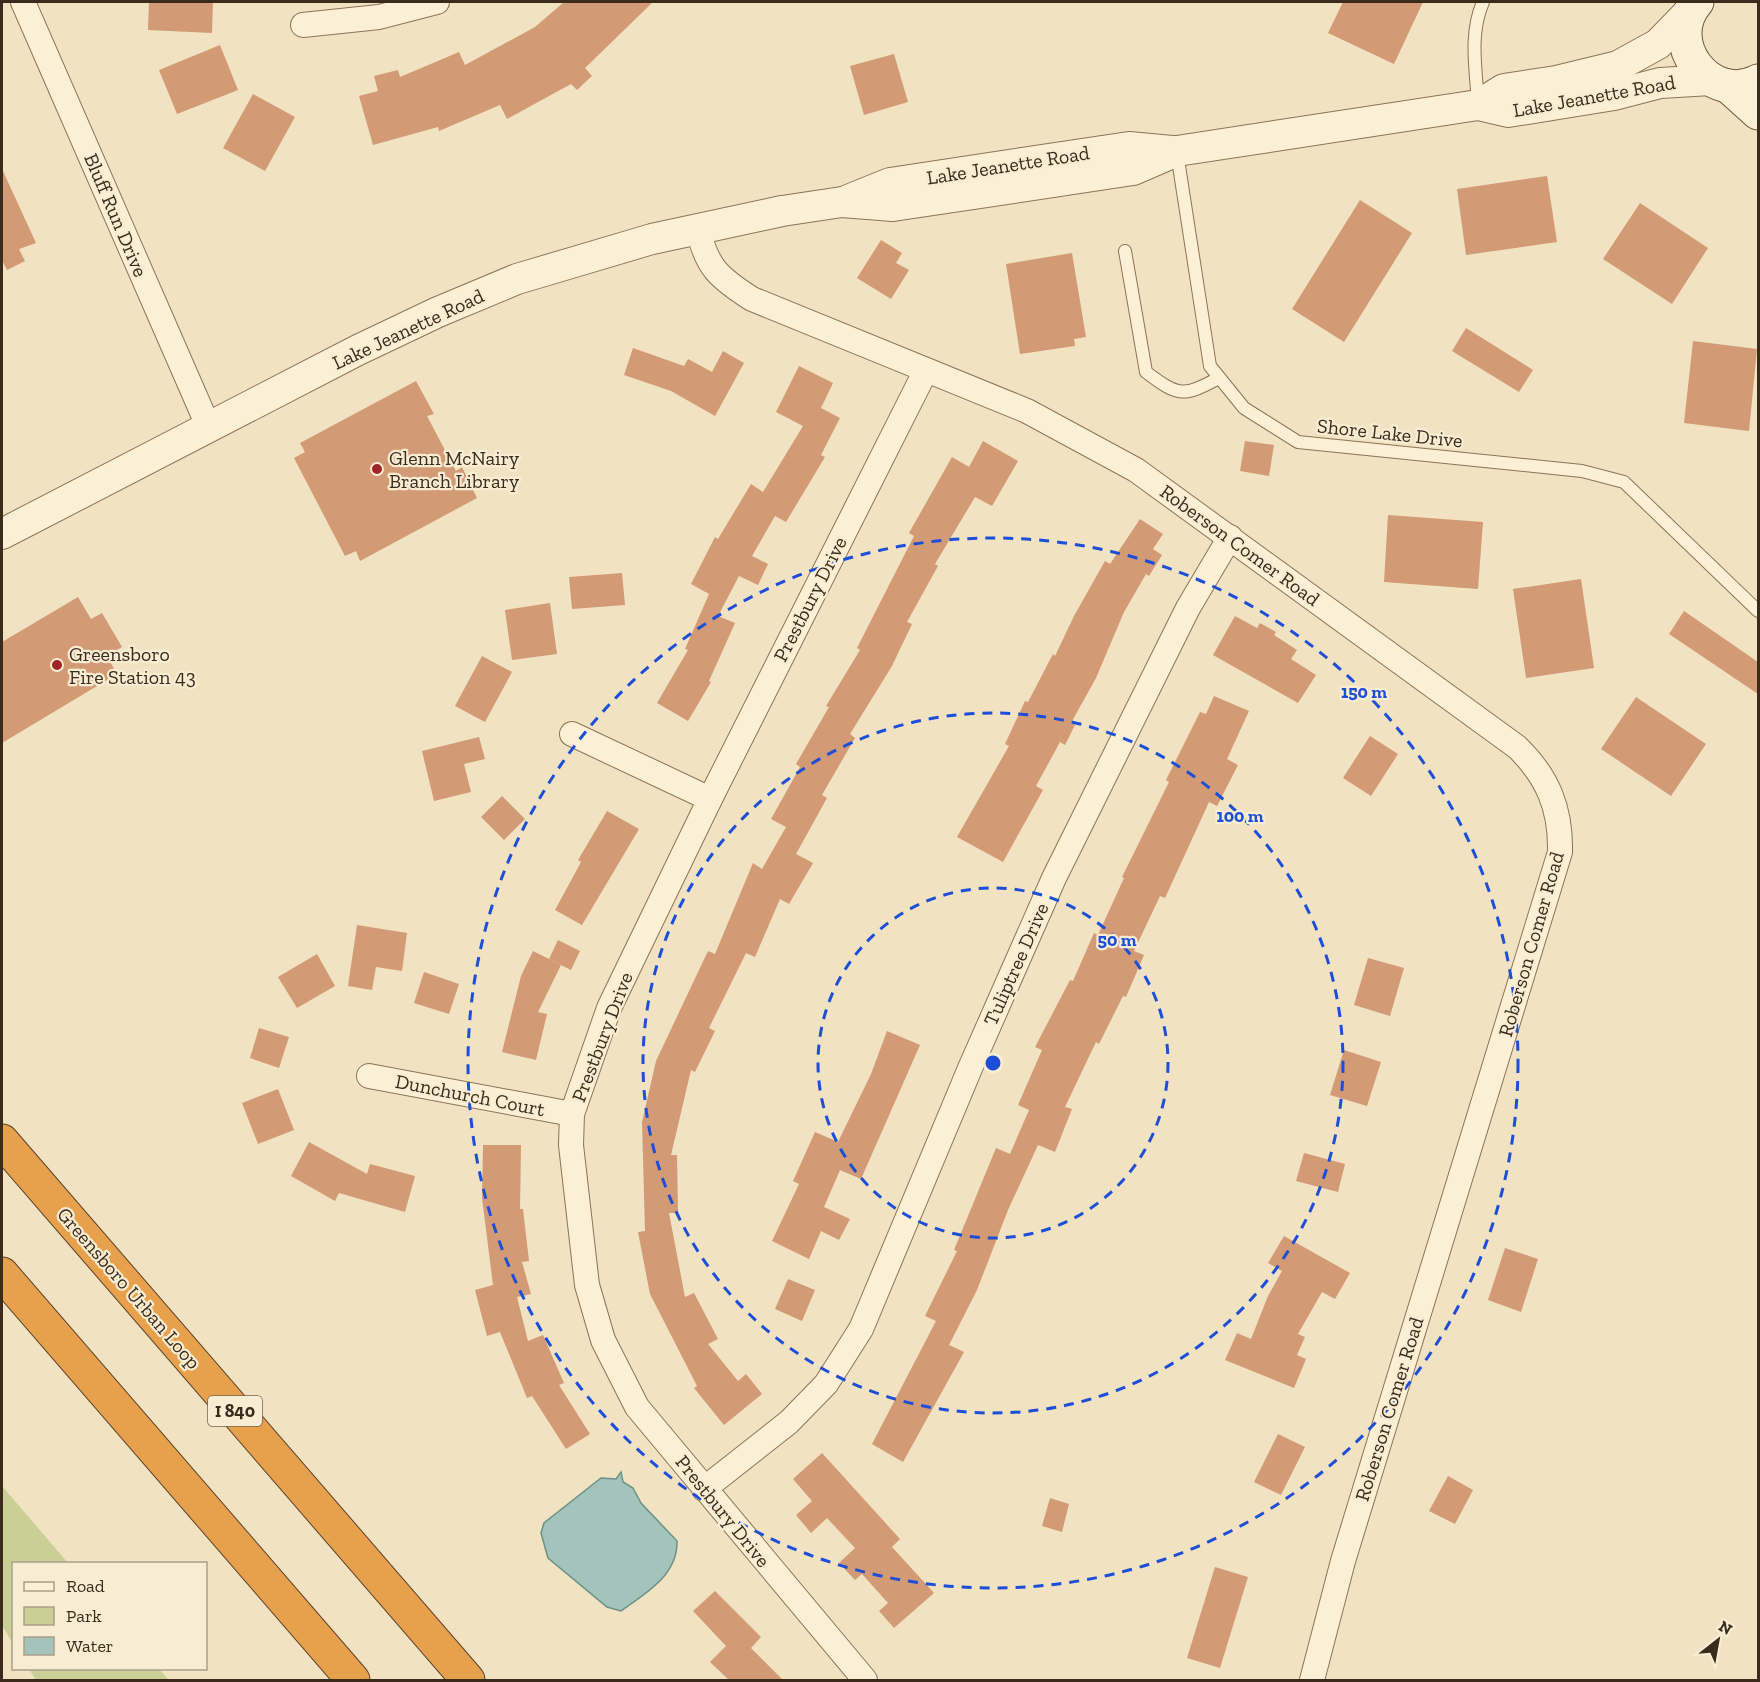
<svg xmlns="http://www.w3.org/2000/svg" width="1760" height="1682" font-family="'Zilla Slab',serif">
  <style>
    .green { fill: #cad095 }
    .water { fill: #a4c3ba; stroke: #6a9288; stroke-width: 1.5 }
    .building { fill: #d29a75 }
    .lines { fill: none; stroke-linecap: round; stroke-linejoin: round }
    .service-casing { stroke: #8c7357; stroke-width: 14 }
    .minor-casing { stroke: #8c7357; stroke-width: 26 }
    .tertiary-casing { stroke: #8c7357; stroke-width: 32 }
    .secondary-casing { stroke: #6e543b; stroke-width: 35 }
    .motorway-casing { stroke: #5a412c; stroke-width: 35 }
    .service { stroke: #fbefd5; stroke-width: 12 }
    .minor { stroke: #fbefd5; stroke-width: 24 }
    .tertiary { stroke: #fbefd5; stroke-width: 30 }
    .secondary { stroke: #fbefd5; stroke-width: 33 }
    .motorway { stroke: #e7a14c; stroke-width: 33 }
    .ring { fill: none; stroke: #1d4ed8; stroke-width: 3; stroke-dasharray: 10 8 }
    .poi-dot { fill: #a02325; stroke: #f8ecd2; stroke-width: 2 }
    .labels { text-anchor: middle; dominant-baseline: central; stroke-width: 4.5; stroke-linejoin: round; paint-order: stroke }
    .shield { fill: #f8ecd2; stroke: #746553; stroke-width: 1.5 }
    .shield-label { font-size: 18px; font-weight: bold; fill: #3b2b1d }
    .street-label { font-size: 20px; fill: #3b2b1d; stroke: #f8ecd2 }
    .poi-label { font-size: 20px; fill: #3b2b1d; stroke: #f8ecd2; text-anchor: start }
    .centre { fill: #1d4ed8; stroke: #f8ecd2; stroke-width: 3 }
    .ring-label { font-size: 18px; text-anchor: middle; font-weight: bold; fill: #1d4ed8; stroke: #f8ecd2; stroke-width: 4.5; stroke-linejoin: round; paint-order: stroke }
  </style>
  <rect width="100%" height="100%" fill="#f1e2c1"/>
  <g class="green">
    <path d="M2,1486L68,1563L14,1564L13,1644L2,1625Z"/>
    <path d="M29,1669H159L169,1680H36Z"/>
  </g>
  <path class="water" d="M621,1472L623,1482L633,1488L641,1503L677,1541C678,1575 646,1593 621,1611L607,1607L548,1558L541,1533L544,1523L601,1478L616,1479Z"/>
  <g class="building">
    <path d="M149,2H213L212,33L148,30Z"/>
    <path d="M564,2H653L585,68L592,76L577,90L571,84L507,119L500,105L439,131L438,127L373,145L359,96L378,91L374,76L398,70L400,77L459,52L465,65L535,27Z"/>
    <path d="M1343,2H1423L1394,64L1328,33Z"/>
    <path d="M220,45L238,90L177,114L159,70Z"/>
    <path d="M894,54L908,102L864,115L850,66Z"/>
    <path d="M253,94L295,117L265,171L223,148Z"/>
    <path d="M2,169L36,243L19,249L25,261L7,270L2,260Z"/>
    <path d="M1547,176L1557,242L1466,255L1457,189Z"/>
    <path d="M1360,200L1412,233L1344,342L1292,309Z"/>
    <path d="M1640,203L1708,248L1672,304L1603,259Z"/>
    <path d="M881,240L902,253L896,263L909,270L891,299L857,278Z"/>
    <path d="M1072,253L1086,337L1074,339L1075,346L1020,354L1006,264Z"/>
    <path d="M1466,328L1533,370L1519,392L1452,351Z"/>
    <path d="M1693,341L1757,349L1749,431L1684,423Z"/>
    <path d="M633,348L684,366L688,359L712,372L723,351L744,363L715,416L671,391L624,375Z"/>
    <path d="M799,366L833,383L821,408L840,418L821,455L825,457L786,522L775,516L752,556L768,564L758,585L739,576L718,616L735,623L709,681L711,682L688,721L657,703L688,650L685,649L709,594L691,584L715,537L718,539L751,484L763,492L803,426L776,412Z"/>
    <path d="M416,381L434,414L427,416L456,471L462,467L477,498L360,561L356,551L345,556L294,458L305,452L300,443Z"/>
    <path d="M983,441L1018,461L992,506L975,497L935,564L938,566L907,622L912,624L892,666L850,734L855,738L822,795L827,798L796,854L813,863L789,904L780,899L755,957L746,953L709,1028L715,1031L695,1072L691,1070L671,1155H677L678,1213H669L685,1297L694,1293L718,1339L708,1344L738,1381L746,1374L762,1394L724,1425L694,1388L697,1386L650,1294L638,1232L645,1231L642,1122L656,1061L708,951L715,954L753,863L762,869L786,827L771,819L800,767L796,764L829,707L826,706L860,650L857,648L914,536L909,533L952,457L969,467Z"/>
    <path d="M1245,441L1274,445L1269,476L1240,471Z"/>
    <path d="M1388,515L1483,522L1478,589L1384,582Z"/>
    <path d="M1140,519L1163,534L1153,549L1162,555L1149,576L1146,574L1124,612L1096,678L1071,723L1075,725L1065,745L1060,742L1036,786L1043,790L1003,862L957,837L1009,746L1005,744L1025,701L1028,702L1053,654L1055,656L1074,616L1105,561L1110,564Z"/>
    <path d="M622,573L625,605L572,609L569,577Z"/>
    <path d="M1581,579L1594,668L1526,678L1513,589Z"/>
    <path d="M78,597L91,619L102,613L122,647L107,656L117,674L2,743V642Z"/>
    <path d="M550,603L557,654L512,660L505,610Z"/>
    <path d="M1684,611L1758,662V694L1669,634Z"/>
    <path d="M1235,616L1257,628L1260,623L1276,632L1274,635L1297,650L1291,659L1316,675L1298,703L1213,655Z"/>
    <path d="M482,656L512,672L485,722L455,706Z"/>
    <path d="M1214,696L1249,711L1227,759L1238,765L1217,806L1209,802L1165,898L1160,896L1134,951L1144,955L1126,997L1123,996L1099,1044L1096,1042L1065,1107L1072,1109L1055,1152L1038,1145L1008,1210L977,1290L949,1345L964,1352L903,1462L872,1444L936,1321L925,1316L957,1251L954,1250L996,1148L1010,1154L1029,1110L1018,1105L1042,1050L1035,1047L1070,980L1073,981L1094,933L1098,935L1124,878L1122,877L1169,782L1166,780L1200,712L1206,714Z"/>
    <path d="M1636,697L1706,744L1671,796L1601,749Z"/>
    <path d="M1370,736L1398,754L1371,796L1343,778Z"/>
    <path d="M479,737L485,759L464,764L471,792L434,801L422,751Z"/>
    <path d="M502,796L525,819L504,840L481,817Z"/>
    <path d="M607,811L639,829L582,925L555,910L581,862L578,860Z"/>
    <path d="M357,925L407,933L402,971L376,967L372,990L348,986Z"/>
    <path d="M558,940L580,951L571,970L549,959Z"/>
    <path d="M533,951L561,965L538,1012L547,1014L536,1060L502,1052L521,976Z"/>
    <path d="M317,954L335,986L297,1008L278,977Z"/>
    <path d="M1368,958L1404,968L1390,1016L1354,1005Z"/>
    <path d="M424,972L459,984L449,1014L414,1003Z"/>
    <path d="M259,1028L289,1037L279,1068L250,1058Z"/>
    <path d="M887,1031L920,1045L861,1179L840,1170L824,1207L850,1219L839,1240L821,1231L809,1259L772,1241L799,1184L793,1181L815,1132L838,1142L871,1074Z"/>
    <path d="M1344,1050L1381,1062L1367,1106L1330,1095Z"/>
    <path d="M278,1089L294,1130L258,1144L242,1103Z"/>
    <path d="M309,1142L367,1174L370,1164L415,1176L405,1212L339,1193L335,1201L291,1176Z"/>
    <path d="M483,1145H521L520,1209H523L529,1261L522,1262L531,1294L517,1297L528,1341L543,1335L564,1383L559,1385L590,1434L566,1449L532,1396L527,1398L500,1332L487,1336L475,1290L493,1285L482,1198Z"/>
    <path d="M1304,1153L1345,1164L1338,1192L1296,1181Z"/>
    <path d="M1284,1236L1350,1273L1335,1299L1322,1292L1298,1334L1305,1337L1297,1355L1306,1359L1294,1388L1225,1360L1237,1333L1251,1339L1268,1296L1282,1271L1268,1263Z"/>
    <path d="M1505,1248L1538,1259L1521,1312L1488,1300Z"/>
    <path d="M788,1279L815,1290L802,1321L775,1309Z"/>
    <path d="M1278,1434L1305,1447L1281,1495L1254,1482Z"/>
    <path d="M822,1453L900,1539L892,1547L934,1593L894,1628L879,1611L888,1603L862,1574L855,1580L839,1563L855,1548L827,1518L811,1533L796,1515L812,1501L793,1479Z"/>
    <path d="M1448,1476L1473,1490L1455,1524L1429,1511Z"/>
    <path d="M1050,1498L1069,1504L1062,1532L1042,1526Z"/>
    <path d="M1215,1567L1248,1577L1220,1668L1187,1658Z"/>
    <path d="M715,1591L761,1637L751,1648L783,1680H729L710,1662L726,1646L693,1611Z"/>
  </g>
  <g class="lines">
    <defs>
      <g id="service">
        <path d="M1478,104C1476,69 1469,34 1483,2"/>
        <path d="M1177,153L1210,366L1244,408L1298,442L1582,471L1624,482L1758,611"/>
        <path d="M1125,251L1146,372C1179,397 1183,397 1219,378"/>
      </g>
      <g id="minor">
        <path d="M23,2L209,428"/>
        <path d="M303,25L379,17L437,2"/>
        <path d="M698,228C706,267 719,278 752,299L1027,411L1136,470L1517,747C1548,777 1561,809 1560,852L1343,1561L1312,1680"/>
        <path d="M572,734L710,799"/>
        <path d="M369,1076L572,1114"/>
        <path d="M704,1489L789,1422L826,1384L861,1329L971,1066L1054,878L1188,608L1230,537"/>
        <path d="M865,1680L637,1407L603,1340L587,1285L571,1145L572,1114L609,1008L710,799L926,370"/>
      </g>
      <g id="tertiary">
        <path d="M1478,105L1508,112L1614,95L1660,83L1711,80"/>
        <path d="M848,200L890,183L1129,147L1172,151"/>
        <path d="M2,534L358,350L438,312L517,279L652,239L782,211L842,202L893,206L1133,170L1177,151L1478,105L1504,89L1556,81L1618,66L1658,44L1690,11"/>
      </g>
      <g id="secondary">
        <path d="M1697,2C1662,42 1710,106 1758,81"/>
        <path d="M1728,86L1758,113"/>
      </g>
      <g id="motorway">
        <path d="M2,1141L468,1680"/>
        <path d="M2,1274L353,1680"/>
      </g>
    </defs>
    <use href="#service" class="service-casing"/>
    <use href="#minor" class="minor-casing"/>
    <use href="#tertiary" class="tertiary-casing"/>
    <use href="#secondary" class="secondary-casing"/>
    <use href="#motorway" class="motorway-casing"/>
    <use href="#service" class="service"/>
    <use href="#minor" class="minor"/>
    <use href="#tertiary" class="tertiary"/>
    <use href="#secondary" class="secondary"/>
    <use href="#motorway" class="motorway"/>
  </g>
  <g class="ring">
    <circle cx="993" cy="1063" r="175"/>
    <circle cx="993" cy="1063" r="350"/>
    <circle cx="993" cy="1063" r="525"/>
  </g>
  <g class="poi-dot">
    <circle cx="377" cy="469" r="6"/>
    <circle cx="57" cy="665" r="6"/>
  </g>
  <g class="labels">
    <rect class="shield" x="208" y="1396" width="54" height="30" rx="4.5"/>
    <g class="shield-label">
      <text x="235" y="1411">I 840</text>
    </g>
    <g class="street-label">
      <text transform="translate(1594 96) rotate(-10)">Lake Jeanette Road</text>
      <text transform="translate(1008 165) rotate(-9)">Lake Jeanette Road</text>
      <text transform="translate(116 215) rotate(67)">Bluff Run Drive</text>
      <text transform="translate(408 329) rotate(-25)">Lake Jeanette Road</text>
      <text transform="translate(1390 433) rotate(6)">Shore Lake Drive</text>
      <text transform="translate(1240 545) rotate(36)">Roberson Comer Road</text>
      <text transform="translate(810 599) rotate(-63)">Prestbury Drive</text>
      <text transform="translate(1531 944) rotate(-74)">Roberson Comer Road</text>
      <text transform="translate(1016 964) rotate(-66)">Tuliptree Drive</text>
      <text transform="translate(602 1037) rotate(-69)">Prestbury Drive</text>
      <text transform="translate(470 1095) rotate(11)">Dunchurch Court</text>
      <text transform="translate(129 1288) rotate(49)">Greensboro Urban Loop</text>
      <text transform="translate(1389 1409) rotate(-73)">Roberson Comer Road</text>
      <text transform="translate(723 1511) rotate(51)">Prestbury Drive</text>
    </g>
    <g class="poi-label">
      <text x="389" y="458">Glenn McNairy<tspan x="389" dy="23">Branch Library</tspan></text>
      <text x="69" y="654">Greensboro<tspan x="69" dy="23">Fire Station 43</tspan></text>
    </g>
  </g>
  <circle cx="993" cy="1063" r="9" class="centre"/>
  <g class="ring-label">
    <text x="1364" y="698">150 m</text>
    <text x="1240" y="822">100 m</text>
    <text x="1117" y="946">50 m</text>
  </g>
  <rect width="1760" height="1682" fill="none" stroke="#3b2b1d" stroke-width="6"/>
  <rect x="12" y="1562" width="195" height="108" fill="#f8ecd2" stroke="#ac9f8a" stroke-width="1.5"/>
  <rect x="24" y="1582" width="30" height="9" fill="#fbefd5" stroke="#ac9f8a" stroke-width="1.5"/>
  <text x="66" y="1592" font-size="18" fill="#3b2b1d">Road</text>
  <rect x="24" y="1607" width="30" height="18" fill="#cad095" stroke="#ac9f8a" stroke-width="1.5"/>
  <text x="66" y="1622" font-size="18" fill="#3b2b1d">Park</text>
  <rect x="24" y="1637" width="30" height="18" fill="#a4c3ba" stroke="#ac9f8a" stroke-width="1.5"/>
  <text x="66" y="1652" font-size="18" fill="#3b2b1d">Water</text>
  <g transform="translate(1718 1640) rotate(31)" stroke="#f8ecd2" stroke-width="4.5" paint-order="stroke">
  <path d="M0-4.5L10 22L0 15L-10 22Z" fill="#3b2b1d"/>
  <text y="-9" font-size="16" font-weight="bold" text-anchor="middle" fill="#3b2b1d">N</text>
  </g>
</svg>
